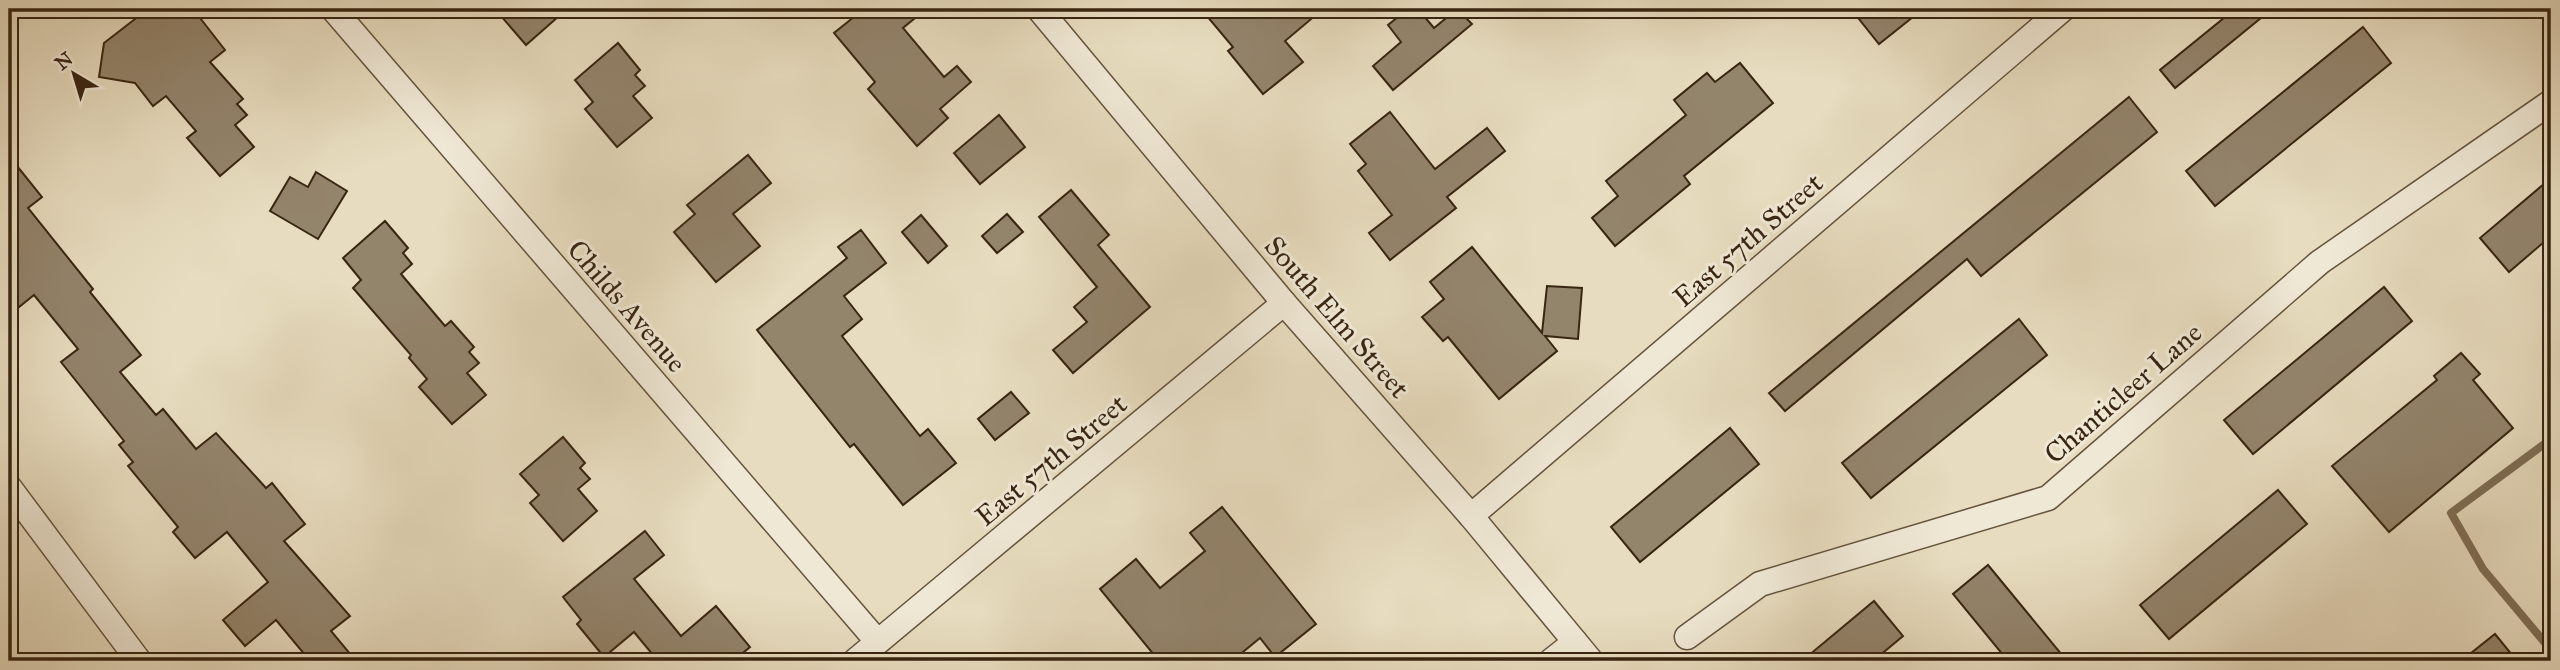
<svg xmlns="http://www.w3.org/2000/svg" width="2560" height="670" font-family="'IM FELL Great Primer',serif">
  <style>
    .lines { fill: none; stroke-linecap: round; stroke-linejoin: round }
    .stream { stroke: #7e6e56; stroke-width: 8 }
    .building { fill: #93846c; stroke: #382512; stroke-width: 2 }
    .street-casing { stroke: #64533d; stroke-width: 27 }
    .street { stroke: #efe8d5; stroke-width: 24 }
    .labels { text-anchor: middle; dominant-baseline: central; stroke-width: 6; stroke-linejoin: round; paint-order: stroke }
    .street-label { font-size: 28px; fill: #382512; stroke: #efe8d5 }
  </style>
  <rect width="100%" height="100%" fill="#e7dcbf"/>
  <filter id="stains"><feTurbulence type="fractalNoise" baseFrequency=".00286" numOctaves="4"/><feColorMatrix values="0 0 0 0 .2 0 0 0 0 .09 0 0 0 0 .02 0 0 0 .5 -.17"/></filter>
  <radialGradient id="worn" r=".72"><stop offset=".6" stop-color="#630" stop-opacity="0"/><stop offset="1" stop-color="#630" stop-opacity=".3"/></radialGradient>
  <g class="lines">
    <path class="stream" d="M2551,439L2451,513L2483,569L2551,650"/>
  </g>
  <g class="building">
    <path d="M148,9H193L225,50L210,62L243,99L237,104L247,115L235,125L254,147L220,176L187,138L196,131L166,96L153,106L135,83L99,77L104,43Z"/>
    <path d="M495,9H567L526,45Z"/>
    <path d="M864,9H926L903,28L944,77L957,66L971,82L940,109L948,118L917,146L868,89L875,82L834,33Z"/>
    <path d="M1201,9H1323L1285,41L1303,62L1263,94L1228,51L1233,47Z"/>
    <path d="M1408,9H1418L1434,28L1457,9L1472,24L1393,90L1373,66L1401,42L1388,25Z"/>
    <path d="M1851,9H1923L1879,44Z"/>
    <path d="M2235,9H2272L2175,88L2160,70Z"/>
    <path d="M2363,27L2391,63L2215,206L2186,171Z"/>
    <path d="M618,43L640,70L635,75L645,86L633,96L652,118L617,147L585,109L593,102L575,80Z"/>
    <path d="M1740,63L1773,103L1684,176L1690,184L1615,246L1592,218L1618,196L1606,181L1686,115L1674,100L1707,73L1715,82Z"/>
    <path d="M2129,97L2157,132L1981,276L1967,259L1785,411L1769,393Z"/>
    <path d="M1390,112L1435,169L1487,128L1505,151L1447,197L1456,208L1390,260L1369,233L1392,215L1358,171L1366,164L1350,144Z"/>
    <path d="M999,115L1025,147L980,184L954,153Z"/>
    <path d="M748,155L771,183L733,214L760,246L716,282L674,232L695,214L687,205Z"/>
    <path d="M9,156L42,197L28,208L93,289L90,292L141,355L120,372L156,415L163,409L196,449L216,433L266,488L272,483L305,524L284,541L350,616L331,631L356,661H310L276,620L245,646L223,620L268,582L227,532L195,558L173,532L178,527L128,466L133,462L119,445L124,441L61,362L78,349L34,295L19,307L9,295Z"/>
    <path d="M316,172L347,191L318,239L270,211L290,177L308,187Z"/>
    <path d="M2551,178V236L2509,272L2480,238Z"/>
    <path d="M1071,190L1109,235L1098,245L1150,307L1073,373L1053,350L1087,322L1074,307L1097,287L1039,217Z"/>
    <path d="M1007,214L1023,232L997,253L982,236Z"/>
    <path d="M921,215L947,246L928,263L902,232Z"/>
    <path d="M385,221L408,248L403,253L412,264L401,274L445,326L451,321L474,347L469,352L479,363L467,373L486,395L452,424L419,387L427,379L409,358L411,355L353,288L361,280L343,258Z"/>
    <path d="M861,230L886,263L844,296L862,319L842,336L920,436L928,429L956,463L903,505L854,444L850,447L757,330L847,258L838,247Z"/>
    <path d="M1472,247L1542,333L1547,286L1582,288L1578,339L1545,336L1557,351L1499,399L1448,337L1443,341L1422,317L1444,299L1430,282Z"/>
    <path d="M2384,287L2412,321L2253,454L2224,420Z"/>
    <path d="M2019,319L2047,355L1871,498L1842,463Z"/>
    <path d="M2461,353L2480,374L2473,380L2513,428L2389,532L2332,466L2437,380L2434,376Z"/>
    <path d="M1011,392L1029,413L995,440L978,419Z"/>
    <path d="M1730,428L1759,464L1640,562L1611,527Z"/>
    <path d="M563,437L585,463L580,468L590,479L578,489L597,511L563,541L530,503L539,495L520,474Z"/>
    <path d="M2278,490L2307,524L2169,639L2140,605Z"/>
    <path d="M1222,507L1316,624L1275,657L1260,638L1232,661H1159L1100,589L1136,559L1160,588L1205,551L1190,533Z"/>
    <path d="M645,531L664,555L634,579L681,636L716,606L750,647L733,661H658L634,632L604,657L577,624L581,620L563,597Z"/>
    <path d="M1988,565L2067,661H2008L1953,594Z"/>
    <path d="M1874,601L1903,636L1873,661H1802Z"/>
    <path d="M2495,634L2517,661H2461Z"/>
  </g>
  <g class="lines">
    <defs>
      <g id="street">
        <path d="M333,9L877,641"/>
        <path d="M1039,9L1284,303L1471,516L1591,661"/>
        <path d="M9,487L139,661"/>
        <path d="M1471,516L2063,9"/>
        <path d="M1687,637L1760,584L2048,498L2320,262L2551,102"/>
        <path d="M855,661L1284,303"/>
        <path d="M1551,661L1575,642"/>
      </g>
    </defs>
    <use href="#street" class="street-casing"/>
    <use href="#street" class="street"/>
  </g>
  <g class="labels">
    <g class="street-label">
      <text transform="translate(1748 240) rotate(-41)">East 57th Street</text>
      <text transform="translate(627 306) rotate(49)">Childs Avenue</text>
      <text transform="translate(1337 317) rotate(49)">South Elm Street</text>
      <text transform="translate(2123 393) rotate(-41)">Chanticleer Lane</text>
      <text transform="translate(1051 460) rotate(-40)">East 57th Street</text>
    </g>
  </g>
  <rect width="2560" height="670" fill="none" stroke="#e7dcbf" stroke-width="35"/>
  <rect x="10" y="10" width="2539" height="649" fill="none" stroke="#382512" stroke-width="3.5"/>
  <rect x="18" y="18" width="2525" height="635" fill="none" stroke="#382512" stroke-width="2"/>
  <g transform="translate(74 74) rotate(322)" stroke="#efe8d5" stroke-width="5" paint-order="stroke">
  <path d="M0-5L12 26L0 18L-12 26Z" fill="#382512"/>
  <text y="-10" font-size="19" font-weight="bold" text-anchor="middle" fill="#382512">N</text>
  </g>
  <rect width="100%" height="100%" filter="url(#stains)"/>
  <rect width="100%" height="100%" fill="url(#worn)"/>
</svg>
